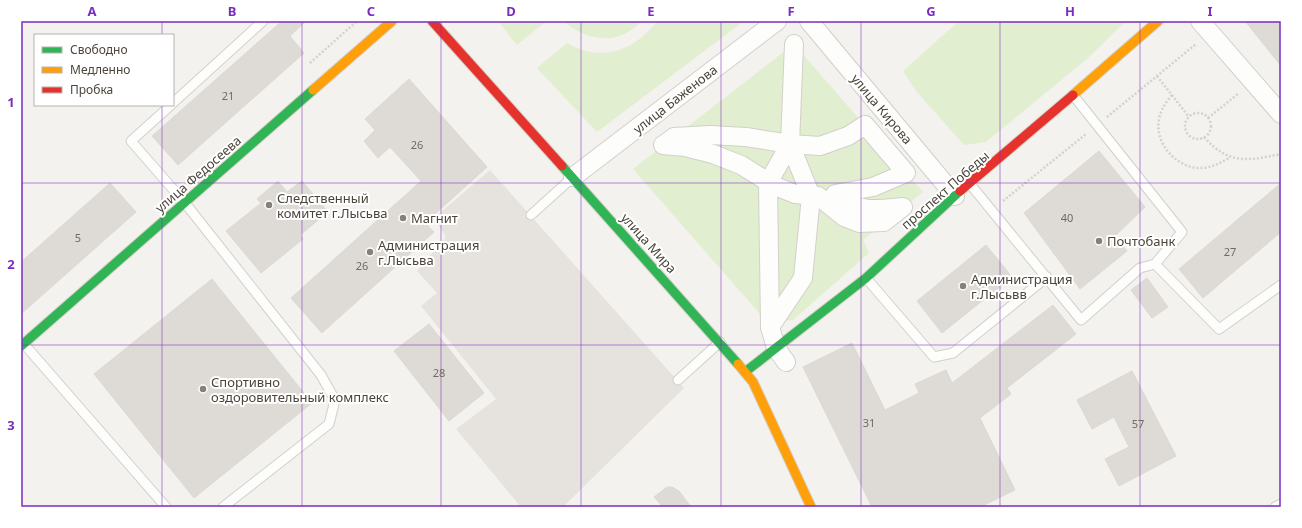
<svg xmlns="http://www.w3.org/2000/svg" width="1302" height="528" font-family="'Noto Sans',sans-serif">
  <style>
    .green { fill: #e1eecf }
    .parking { fill: #e6e3df }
    .building { fill: #dedbd6; stroke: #dcd9d4 }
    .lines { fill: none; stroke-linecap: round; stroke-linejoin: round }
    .lane-casing { stroke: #d2d0cb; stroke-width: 11 }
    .street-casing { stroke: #d2d0cb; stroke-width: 20 }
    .fast-casing { stroke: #d3cfc5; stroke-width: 11 }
    .slow-casing { stroke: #d3cfc5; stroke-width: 11 }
    .jam-casing { stroke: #d3cfc5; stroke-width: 11 }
    .path { stroke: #d3d2cc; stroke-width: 2.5; stroke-dasharray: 2 2; stroke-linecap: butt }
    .lane { stroke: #fdfdfc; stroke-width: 9 }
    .street { stroke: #fdfdfc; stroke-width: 18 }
    .fast { stroke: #30b455; stroke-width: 9 }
    .slow { stroke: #ff9f0a; stroke-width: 9 }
    .jam { stroke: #e5322d; stroke-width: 9 }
    .grid { fill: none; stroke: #7b2cbf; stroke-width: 1; stroke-opacity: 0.55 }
    .poi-dot { fill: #868178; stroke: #fff; stroke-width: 1.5 }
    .labels { text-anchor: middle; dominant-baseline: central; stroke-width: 4; stroke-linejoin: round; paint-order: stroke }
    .number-label { font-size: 11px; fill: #706a61 }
    .street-label { font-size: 13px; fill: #4b4439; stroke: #fff }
    .poi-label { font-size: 13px; fill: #4b4439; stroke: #fff; text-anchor: start }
    .neatline { fill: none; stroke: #7b2cbf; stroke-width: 1.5 }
    .grid-label { font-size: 13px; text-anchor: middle; font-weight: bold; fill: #7b2cbf }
  </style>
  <rect width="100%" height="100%" fill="#f4f2ee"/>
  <g class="green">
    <path d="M498,21H545V22L517,45Z"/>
    <path d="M564,21H641C620,46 586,42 564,21Z"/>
    <path d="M657,21H744L597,132L537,68L567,43C601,63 635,51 657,21Z"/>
    <path d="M959,21H1126L1088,58L986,142L964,145L916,91L903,71Z"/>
    <path d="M794,44L923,192L863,240L869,253L793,320L767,322L633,169Z"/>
  </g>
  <path class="parking" d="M490,170L684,388L563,507H521L456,429L496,399L421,306L437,293L417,271L446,237L434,218Z"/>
  <g class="building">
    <path d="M282,21H306L290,36L304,53L178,165L152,136Z"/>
    <path d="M1245,21H1281V66Z"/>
    <path d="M409,79L487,167L425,223L434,232L322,333L291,298L421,181L390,147L378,158L364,141L375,130L365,119Z"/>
    <path d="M1099,151L1145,207L1115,236L1127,251L1080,289L1024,213Z"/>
    <path d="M278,181L287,192L302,181L328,212L300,235L303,239L261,273L226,231L261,203L257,199Z"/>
    <path d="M110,183L136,212L21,314V262Z"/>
    <path d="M1281,183V232L1203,298L1179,269Z"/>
    <path d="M986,245L1012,277L942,333L917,301Z"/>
    <path d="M1147,278L1168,307L1152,318L1131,290Z"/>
    <path d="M212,279L312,403L194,498L94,374Z"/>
    <path d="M1053,305L1076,334L1007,388L1011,394L980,418L1015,490L980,507H872L803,367L852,343L885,410L919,393L915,384L946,370L952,383Z"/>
    <path d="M429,324L484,393L449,421L394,351Z"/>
    <path d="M1132,371L1176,456L1119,486L1105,459L1129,447L1114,417L1092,429L1077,400Z"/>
    <path d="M667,487H672L679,491L691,507H663L654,497Z"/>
  </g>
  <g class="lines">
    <defs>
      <g id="lane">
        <path d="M1073,95L1182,232L1155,264"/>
        <path d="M173,103L263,21"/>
        <path d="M171,105L131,141L185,203L321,375L335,400L329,424L223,507"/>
        <path d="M970,184L1081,320L1140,268L1155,264L1219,329L1281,285"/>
        <path d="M531,215L573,177"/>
        <path d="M866,278L934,357L953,353L1047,277"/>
        <path d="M24,344L166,507"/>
        <path d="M678,380L720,342"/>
        <path d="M1275,507L1281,504"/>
      </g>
      <g id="street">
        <path d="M809,21L955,196"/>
        <path d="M1200,21L1281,114"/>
        <path d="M865,125L906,173L873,187L835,194C856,213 877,210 903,207L884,222L859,223L844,217L818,196L795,194L775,186L741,165L713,154L685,147L663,145L674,137L710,135L746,137L790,144L820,146L848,136Z"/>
        <path d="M573,177L777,21"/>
        <path d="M770,327L803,278L811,196L790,144"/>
        <path d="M786,362L776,348L770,327L768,183L790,144L794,44"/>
      </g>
      <g id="fast">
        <path d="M562,166L738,364"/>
        <path d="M21,346L313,90"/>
        <path d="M745,372L866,278L960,191"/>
      </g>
      <g id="slow">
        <path d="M313,90L392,21"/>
        <path d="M1073,95L1158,21"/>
        <path d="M738,364L753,382L811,507"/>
      </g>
      <g id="jam">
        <path d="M432,21L562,166"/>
        <path d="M960,191L1073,95"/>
      </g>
    </defs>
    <use href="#lane" class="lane-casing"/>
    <use href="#street" class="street-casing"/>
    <use href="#fast" class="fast-casing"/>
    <use href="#slow" class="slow-casing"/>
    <use href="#jam" class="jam-casing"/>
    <g class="path">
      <path d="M310,63L357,21"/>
      <path d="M1157,76L1189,117"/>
      <path d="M1172,95C1166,102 1161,109 1159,119C1154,144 1178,170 1203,168C1213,167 1220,163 1229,158"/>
      <circle cx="1198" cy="126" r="13"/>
      <path d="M1107,117L1196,44"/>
      <path d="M1208,118L1239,93"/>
      <path d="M1204,137C1229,165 1247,161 1281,154"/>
      <path d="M1003,201L1086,134"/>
    </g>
    <use href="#lane" class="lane"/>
    <use href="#street" class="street"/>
    <use href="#fast" class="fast"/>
    <use href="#slow" class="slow"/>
    <use href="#jam" class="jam"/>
  </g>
  <path class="grid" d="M162,21V35M302,21V507M441,21V507M581,21V507M721,21V507M861,21V507M1000,21V507M1140,21V507M162,105V507M21,183H1281M21,345H1281"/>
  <g class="poi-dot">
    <circle cx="269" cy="205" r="4"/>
    <circle cx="403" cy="218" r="4"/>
    <circle cx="1099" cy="241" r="4"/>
    <circle cx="370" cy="252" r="4"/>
    <circle cx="963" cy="286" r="4"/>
    <circle cx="203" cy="389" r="4"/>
  </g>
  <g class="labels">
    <g class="number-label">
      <text x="228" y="95">21</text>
      <text x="417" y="144">26</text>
      <text x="1067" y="217">40</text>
      <text x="78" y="237">5</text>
      <text x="1230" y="251">27</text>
      <text x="362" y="265">26</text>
      <text x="439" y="372">28</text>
      <text x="869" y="422">31</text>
      <text x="1138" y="423">57</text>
    </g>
    <g class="street-label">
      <text transform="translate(675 99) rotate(-38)">улица Баженова</text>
      <text transform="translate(882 109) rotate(50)">улица Кирова</text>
      <text transform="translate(198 174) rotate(-41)">улица Федосеева</text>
      <text transform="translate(945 190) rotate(-41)">проспект Победы</text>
      <text transform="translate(649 243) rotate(48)">улица Мира</text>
    </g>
    <g class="poi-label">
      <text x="277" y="198">Следственный<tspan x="277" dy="15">комитет г.Лысьва</tspan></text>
      <text x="411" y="218">Магнит</text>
      <text x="1107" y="241">Почтобанк</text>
      <text x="378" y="245">Администрация<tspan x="378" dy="15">г.Лысьва</tspan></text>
      <text x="971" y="279">Администрация<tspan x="971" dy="15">г.Лысьвв</tspan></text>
      <text x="211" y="382">Спортивно<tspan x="211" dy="15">оздоровительный комплекс</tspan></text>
    </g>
  </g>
  <rect width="1302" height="528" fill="none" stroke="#ffffff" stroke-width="44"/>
  <rect x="34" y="34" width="140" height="72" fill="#ffffff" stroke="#b7b4b0"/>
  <rect x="42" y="47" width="20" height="6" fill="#30b455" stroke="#b7b4b0"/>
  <text x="70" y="54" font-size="12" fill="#4b4439">Свободно</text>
  <rect x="42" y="67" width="20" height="6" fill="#ff9f0a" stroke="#b7b4b0"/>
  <text x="70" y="74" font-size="12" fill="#4b4439">Медленно</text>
  <rect x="42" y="87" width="20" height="6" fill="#e5322d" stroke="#b7b4b0"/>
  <text x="70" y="94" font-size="12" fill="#4b4439">Пробка</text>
  <rect x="22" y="22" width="1258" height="484" class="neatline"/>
  <g class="grid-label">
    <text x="92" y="16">A</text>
    <text x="232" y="16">B</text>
    <text x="371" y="16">C</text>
    <text x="511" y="16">D</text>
    <text x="651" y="16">E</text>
    <text x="791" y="16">F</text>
    <text x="931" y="16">G</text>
    <text x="1070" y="16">H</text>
    <text x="1210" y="16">I</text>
    <text x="11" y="107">1</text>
    <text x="11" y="269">2</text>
    <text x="11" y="430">3</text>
  </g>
</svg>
